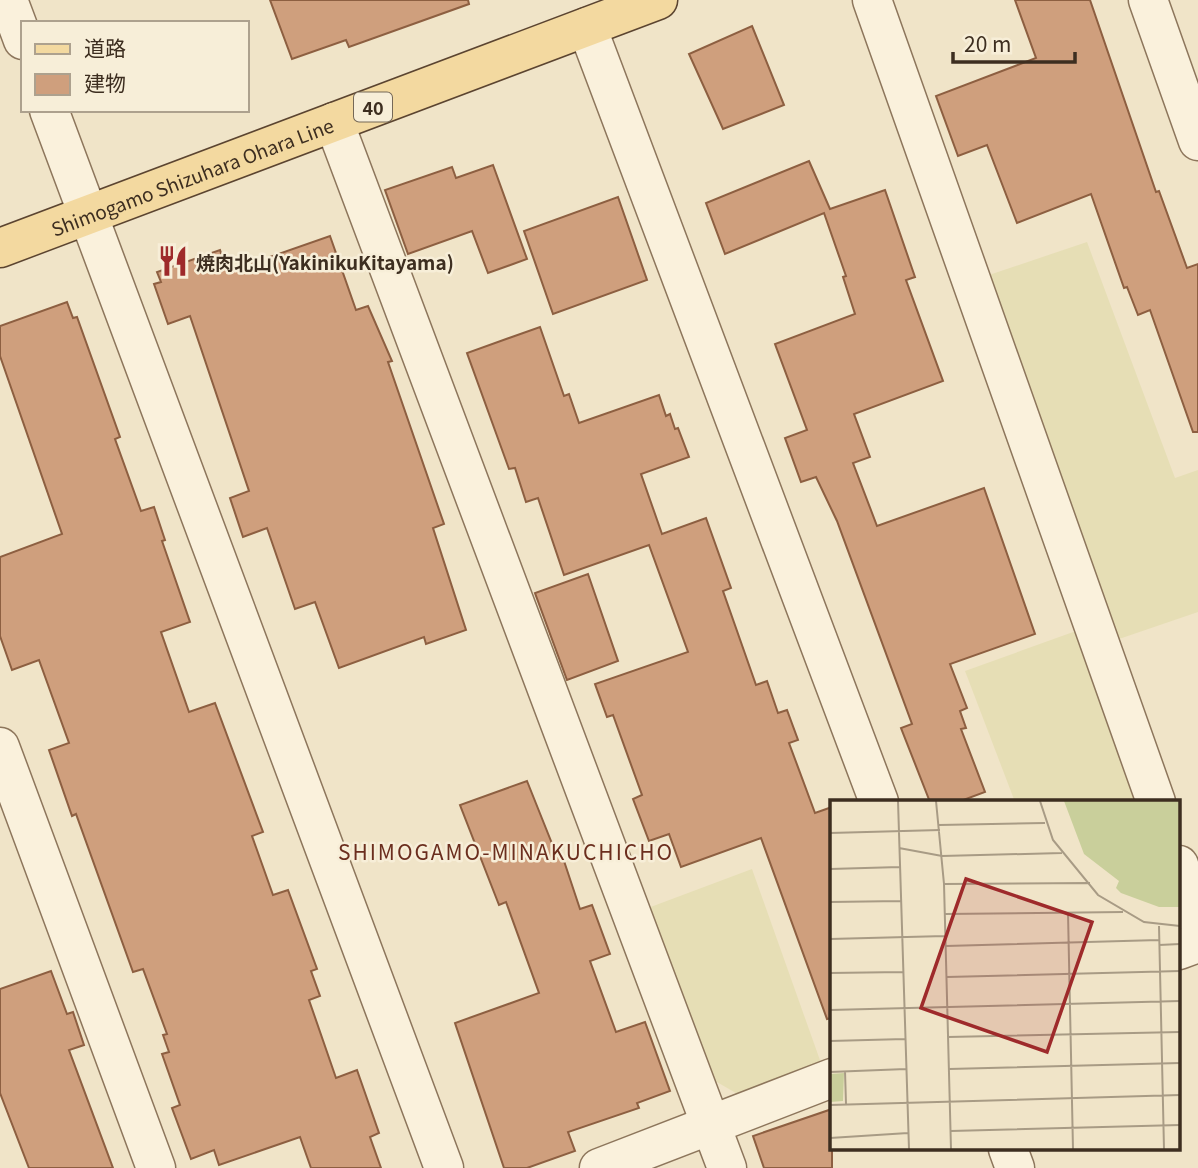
<svg xmlns="http://www.w3.org/2000/svg" width="1198" height="1168" font-family="Georgia,'Noto Sans JP',serif">
  <style>
    .farmland { fill: #e6deb5 }
    .building { fill: #cf9f7d; stroke: #8d5f41; stroke-width: 2 }
    .lines { fill: none; stroke-linecap: round; stroke-linejoin: round }
    .minor-casing { stroke: #8d765c; stroke-width: 41 }
    .major-casing { stroke: #5b4430; stroke-width: 41 }
    .minor { stroke: #faf1dc; stroke-width: 38 }
    .major { stroke: #f3d9a0; stroke-width: 38 }
    .labels { text-anchor: middle; dominant-baseline: central; stroke-width: 5; stroke-linejoin: round; paint-order: stroke }
    .shield { fill: #f7eed8; stroke: #756857; stroke-width: 2 }
    .shield-label { font-size: 18px; font-weight: bold; fill: #3d2e20 }
    .street-label { font-size: 19px; fill: #3d2e20; stroke: #f7eed8 }
    .poi-label { font-size: 19px; font-weight: bold; fill: #3d2e20; stroke: #f7eed8; text-anchor: start }
    .neighbourhood-label { font-size: 21px; letter-spacing: 2px; fill: #6b2e1e; stroke: #f7eed8 }
    .inset-road { fill: none; stroke: #a89b85; stroke-width: 2 }
    .view { fill: #9e2a2b; fill-opacity: 0.15; stroke: #9e2a2b; stroke-width: 3.5 }
    .inset-edge { fill: none; stroke: #3d2e20; stroke-width: 3.5 }
  </style>
  <rect width="100%" height="100%" fill="#f0e4c8"/>
  <g class="farmland">
    <path d="M1087,242L1175,478L1198,470V612L1119,639L989,275Z"/>
    <path d="M1076,631L1136,802H1015L965,671Z"/>
    <path d="M752,869L821,1063L741,1096L710,1078L648,908Z"/>
  </g>
  <g class="building">
    <path d="M270,0H468L469,4L349,47L346,40L292,59Z"/>
    <path d="M1015,0H1090L1156,192L1159,191L1187,268L1198,264V432H1193L1150,310L1138,315L1127,287L1124,288L1091,194L1017,223L987,145L958,156L936,96L1036,58Z"/>
    <path d="M752,26L784,105L723,129L689,54Z"/>
    <path d="M809,161L830,209L885,190L915,277L906,280L943,381L854,414L870,457L853,463L877,526L984,488L1035,634L950,664L967,708L960,711L966,728L961,729L985,792L958,802H930L901,728L912,724L837,521L816,477L801,482L785,438L807,430L775,344L855,314L843,277L846,276L824,213L725,254L706,203Z"/>
    <path d="M493,165L527,259L488,273L472,231L408,254L385,190L452,167L456,178Z"/>
    <path d="M618,197L647,280L553,314L524,231Z"/>
    <path d="M330,236L356,310L368,306L392,361L388,362L444,524L433,528L466,630L426,644L424,637L339,668L315,602L295,609L267,528L243,537L230,498L249,491L190,316L168,324L154,284L161,282L157,272L220,250L227,272Z"/>
    <path d="M67,302L73,318L77,317L120,437L115,439L141,511L154,507L165,540L162,541L190,622L161,632L189,712L215,703L263,832L252,836L273,895L288,890L317,969L311,971L320,996L309,1000L336,1078L357,1070L379,1133L370,1137L381,1168H311L300,1137L219,1165L214,1150L191,1159L172,1108L180,1105L162,1054L169,1052L163,1035L167,1034L143,969L133,972L76,814L72,816L49,750L69,743L39,660L12,670L0,636V557L62,534L0,356V326Z"/>
    <path d="M540,327L564,396L569,394L579,423L659,395L666,416L670,414L675,429L678,428L689,457L641,474L662,534L706,518L731,588L723,591L756,685L767,681L778,713L787,710L798,740L789,743L815,813L832,807V1018L827,1019L761,838L681,867L669,834L649,841L633,799L642,795L613,715L607,717L595,684L688,652L649,545L564,575L538,498L526,502L515,468L509,469L467,353Z"/>
    <path d="M588,574L618,661L567,680L535,593Z"/>
    <path d="M527,781L555,851L560,849L580,909L592,905L610,954L590,961L616,1032L645,1022L670,1091L637,1103L639,1108L568,1132L575,1151L527,1168H504L455,1023L539,993L506,902L499,905L460,805Z"/>
    <path d="M51,971L67,1014L73,1012L84,1045L69,1050L113,1168H29L0,1093V989Z"/>
    <path d="M832,1109V1168H764L753,1136Z"/>
  </g>
  <g class="lines">
    <defs>
      <g id="minor">
        <path d="M8,0L23,40"/>
        <path d="M872,0L1156,802"/>
        <path d="M1148,0L1198,141"/>
        <path d="M587,27L879,802"/>
        <path d="M49,110L444,1168"/>
        <path d="M334,122L727,1168"/>
        <path d="M0,747L156,1168"/>
        <path d="M1179,865L1198,920"/>
        <path d="M1179,950L1198,943"/>
        <path d="M1008,1149L1015,1168"/>
        <path d="M599,1168L832,1078"/>
      </g>
      <g id="major">
        <path id="s1" d="M0,248L658,0"/>
      </g>
    </defs>
    <use href="#minor" class="minor-casing"/>
    <use href="#major" class="major-casing"/>
    <use href="#minor" class="minor"/>
    <use href="#major" class="major"/>
  </g>
  <defs>
    <symbol id="restaurant-bare" viewBox="-9 -9 18 18"><path d="M-5-6h1v4h1v-4h1v4h1v-4h1v5L-1.5 .5V6h-2V.5L-5-1ZM5-6V6H3V1.5H1.5Q1.5-4 5-6Z" fill="#9e2a2b" stroke="#f7eed8" stroke-width="2.5" paint-order="stroke"/></symbol>
  </defs>
  <g fill-rule="evenodd">
    <use href="#restaurant-bare" x="151" y="239" width="44" height="44"/>
  </g>
  <g class="labels">
    <rect class="shield" x="354" y="92.5" width="38" height="29" rx="5"/>
    <g class="shield-label">
      <text x="373" y="107">40</text>
    </g>
    <g class="street-label">
      <text stroke="none"><textPath href="#s1" startOffset="205">Shimogamo Shizuhara Ohara Line</textPath></text>
    </g>
    <g class="poi-label">
      <text x="196" y="261">焼肉北山(YakinikuKitayama)</text>
    </g>
    <g class="neighbourhood-label">
      <text x="506" y="851">SHIMOGAMO-MINAKUCHICHO</text>
    </g>
  </g>
  <g transform="translate(830 800)">
    <rect width="350" height="350" fill="#f0e4c8"/>
    <path d="M234,1H350V107H329L291,93L286,88L289,81L254,54ZM14,273L13,301L0,302V274Z" fill="#c9cf9b"/>
    <path class="inset-road" d="M68,1L79,349M106,1L114,84L121,349M210,1L223,40L268,95L314,122L350,126M109,25L215,23M0,33L110,30M69,48L112,56L232,53M0,69L70,67M114,84L260,83M0,102L71,101M238,113L243,349M115,114L293,112M329,126L334,349M0,139L115,136M329,145L350,144M116,146L329,140M0,173L73,172M117,177L350,171M0,210L350,201M118,237L350,232M0,241L75,239M119,269L350,263M15,271L16,304M0,272L76,269M0,305L350,295M121,331L350,325M0,338L78,333"/>
    <path class="view" d="M136,79L262,122L217,252L91,208Z"/>
    <rect width="350" height="350" class="inset-edge"/>
  </g>
  <rect x="21" y="21" width="228" height="91" fill="#f7eed8" stroke="#ada18e" stroke-width="2"/>
  <rect x="35" y="44" width="35" height="10" fill="#f3d9a0" stroke="#ada18e" stroke-width="2"/>
  <text x="84" y="56" font-size="21" fill="#3d2e20">道路</text>
  <rect x="35" y="74" width="35" height="21" fill="#cf9f7d" stroke="#ada18e" stroke-width="2"/>
  <text x="84" y="91" font-size="21" fill="#3d2e20">建物</text>
  <path d="M953 52v10h122v-10" fill="none" stroke="#3d2e20" stroke-width="3.5"/>
  <text x="964" y="52" font-size="21" fill="#3d2e20" stroke="#f7eed8" stroke-width="5" paint-order="stroke">20 m</text>
</svg>
